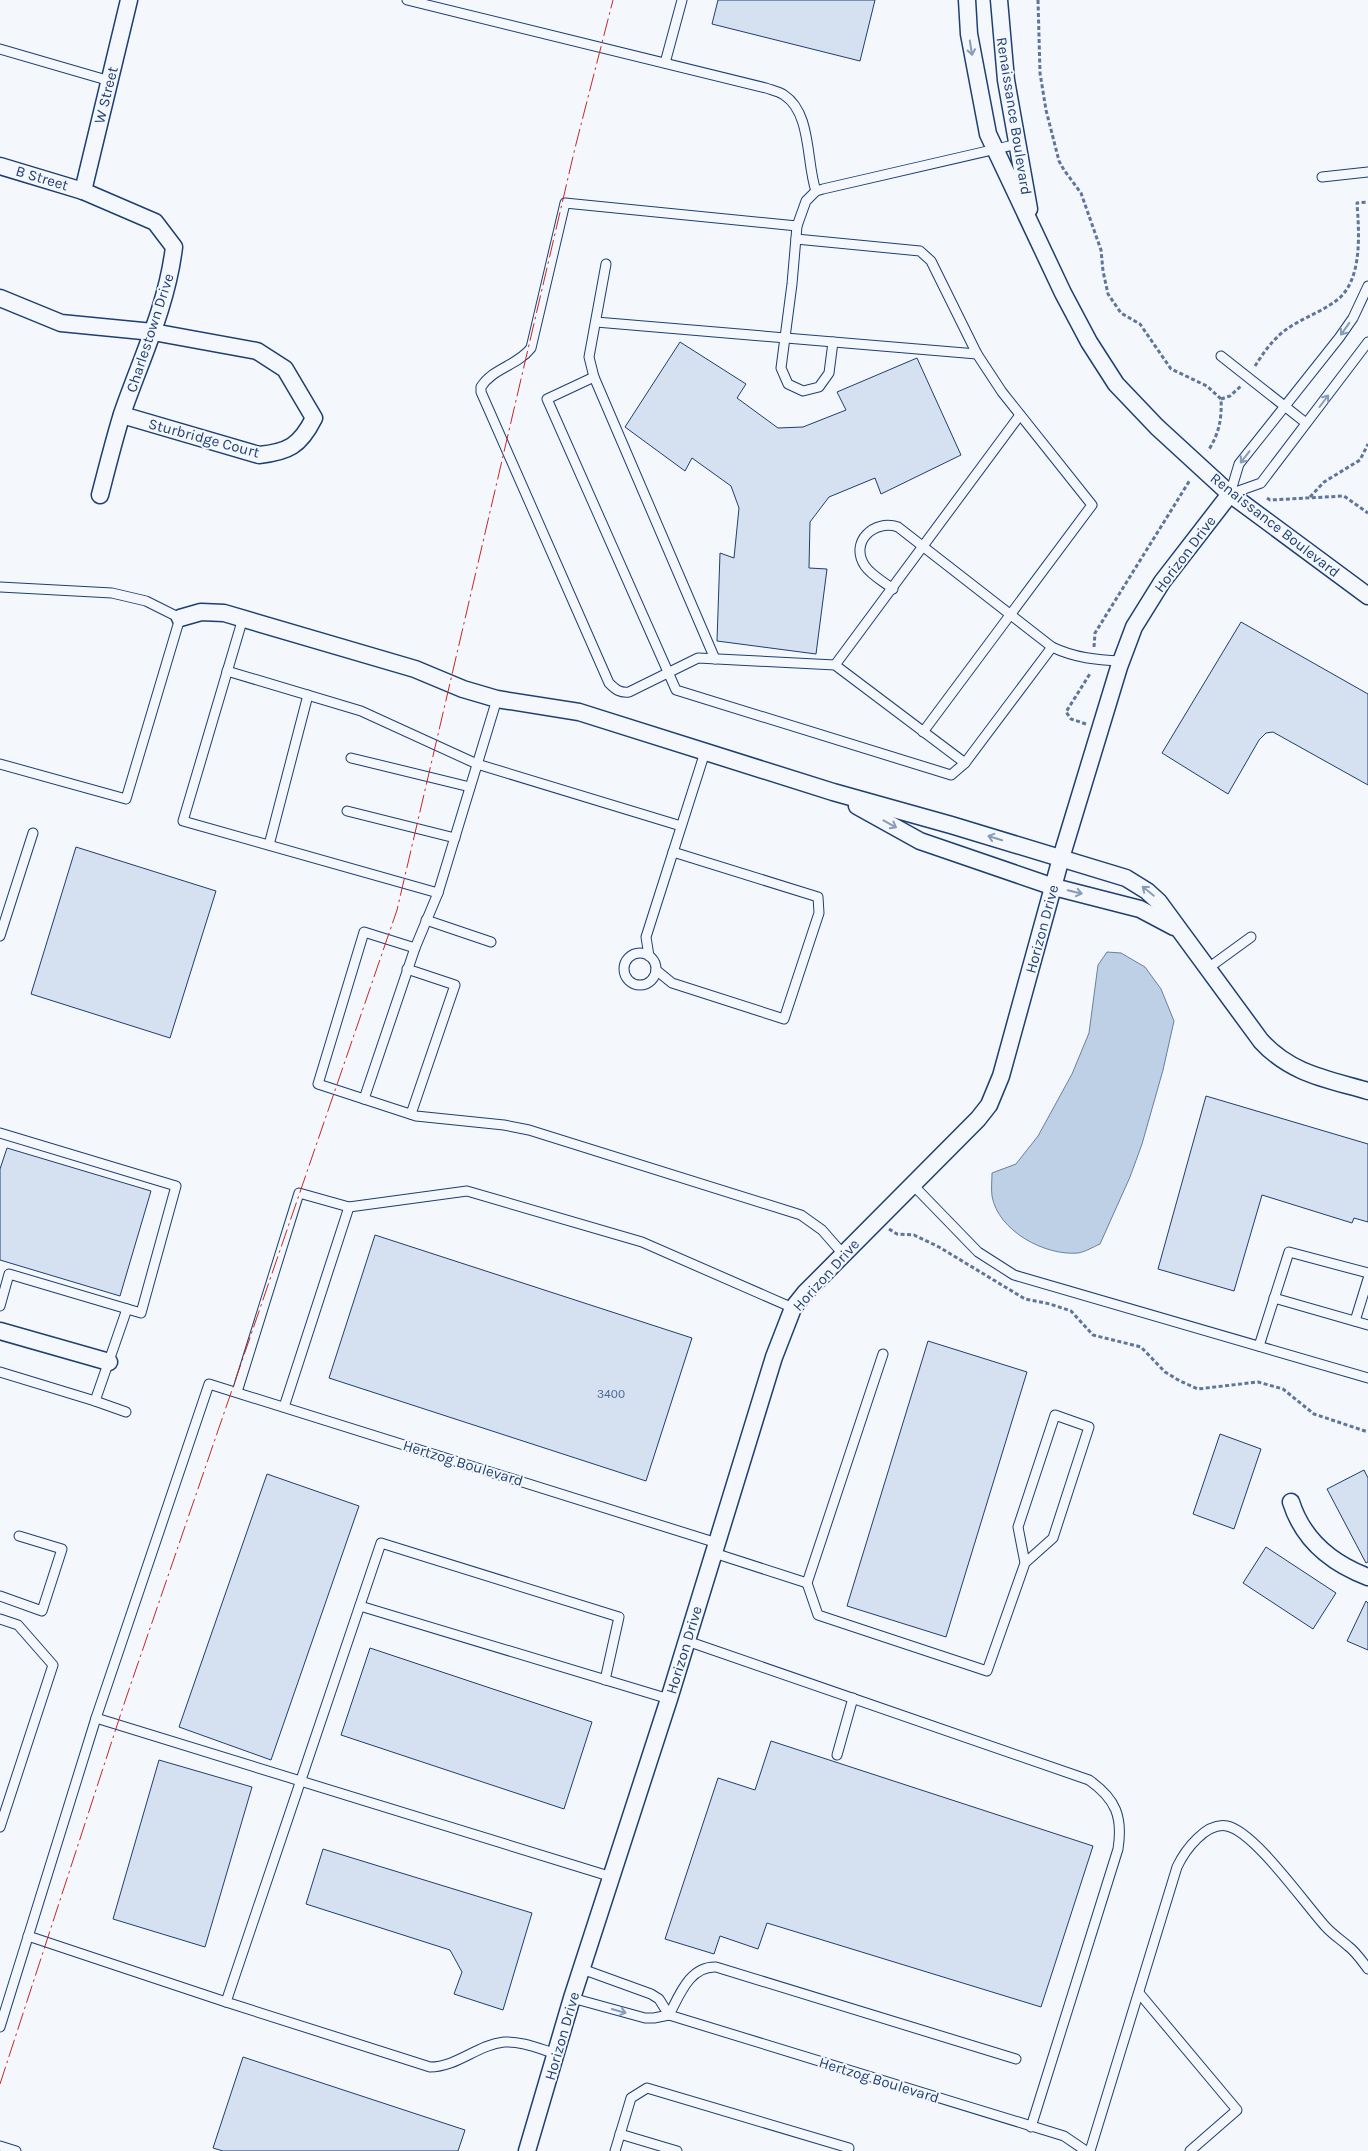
<svg xmlns="http://www.w3.org/2000/svg" width="1368" height="2151" font-family="Karla,sans-serif">
  <style>
    .water { fill: #bed0e5; stroke: #687fa3 }
    .building { fill: #d5e0f0; stroke: #1d3f73 }
    .lines { fill: none; stroke-linecap: round; stroke-linejoin: round }
    .lane-casing { stroke: #1d3f73; stroke-width: 11 }
    .street-casing { stroke: #1d3f73; stroke-width: 19 }
    .path { stroke: #5e769c; stroke-width: 3; stroke-dasharray: 4 2.5; stroke-linecap: butt }
    .lane { stroke: #f4f7fb; stroke-width: 9 }
    .street { stroke: #f4f7fb; stroke-width: 16 }
    .power { stroke: #c62828; stroke-width: 1; stroke-dasharray: 18 4 2.5 4; stroke-linecap: butt }
    .oneway { stroke: #889bb7 }
    .labels { text-anchor: middle; dominant-baseline: central; stroke-width: 4; stroke-linejoin: round; paint-order: stroke }
    .number-label { font-size: 12px; fill: #4b6792 }
    .street-label { font-size: 15px; fill: #1d3f73; stroke: #f4f7fb }
  </style>
  <rect width="100%" height="100%" fill="#f4f7fb"/>
  <path class="water" d="M1107,952L1121,953L1145,967L1161,989L1174,1021L1163,1070L1142,1144L1130,1177L1100,1244C1093,1247 1085,1252 1078,1253C1045,1256 998,1231 992,1196C991,1188 992,1180 992,1173L1016,1164L1038,1136L1072,1074L1089,1033L1098,965Z"/>
  <g class="building">
    <path d="M718,0H875L860,61L712,24Z"/>
    <path d="M680,342L746,384L737,398L778,428L803,427L846,410L837,392L917,358L961,455L881,494L875,478L829,497L810,522L809,568L827,569L816,654L717,641L720,553L734,558L739,508L731,486L692,458L685,471L625,427Z"/>
    <path d="M1241,622L1368,694V785L1273,732L1266,733L1259,740L1228,794L1162,753Z"/>
    <path d="M76,847L216,891L170,1038L31,994Z"/>
    <path d="M1206,1096L1368,1144V1222L1354,1218L1352,1223L1262,1195L1234,1291L1158,1269Z"/>
    <path d="M7,1148L151,1191L120,1296L0,1260V1169Z"/>
    <path d="M375,1235L692,1338L646,1481L329,1378Z"/>
    <path d="M928,1341L1027,1372L946,1637L847,1606Z"/>
    <path d="M1220,1434L1261,1449L1234,1529L1193,1514Z"/>
    <path d="M1364,1470L1368,1478V1562L1366,1563L1327,1489Z"/>
    <path d="M267,1474L359,1506L271,1760L179,1727Z"/>
    <path d="M1266,1547L1336,1593L1313,1629L1243,1583Z"/>
    <path d="M1366,1601L1368,1603V1650L1347,1641Z"/>
    <path d="M370,1648L592,1722L564,1809L341,1735Z"/>
    <path d="M771,1741L1093,1846L1041,2007L767,1923L758,1949L720,1936L714,1954L665,1939L718,1778L755,1790Z"/>
    <path d="M159,1760L252,1787L205,1947L113,1919Z"/>
    <path d="M323,1849L532,1913L503,2010L454,1994L462,1972L450,1950L306,1904Z"/>
    <path d="M243,2057L465,2130L458,2151H223L213,2148Z"/>
  </g>
  <g class="lines">
    <defs>
      <g id="lane">
        <path d="M407,0L766,88C771,90 778,91 784,95C812,113 806,163 816,191"/>
        <path d="M0,49L110,81"/>
        <path d="M665,63L682,0"/>
        <path d="M1322,177L1368,172"/>
        <path d="M797,226L565,203L531,348C517,366 493,368 481,387V392L609,683C616,690 620,693 629,692L698,658L835,665L965,763"/>
        <path d="M796,239L920,251L931,261L977,354L1002,392L1092,505L923,732"/>
        <path d="M596,322L977,354"/>
        <path d="M833,342L829,373L819,387L803,391L788,384L781,368L792,284L797,226L806,201L816,191L823,189L1018,144"/>
        <path d="M1221,356L1306,423"/>
        <path d="M594,377L589,357L606,264"/>
        <path d="M1230,494L1239,464L1339,338L1353,318L1368,286"/>
        <path d="M1230,494L1261,483L1368,342"/>
        <path d="M0,587L112,593L146,601L180,618L126,799L0,764"/>
        <path d="M893,589C884,582 871,575 865,566C849,542 874,519 898,527L1052,647C1075,658 1097,660 1121,661"/>
        <path d="M243,618L183,821L438,893"/>
        <path d="M715,659L594,377L547,399L676,690L951,775L965,763L1052,647"/>
        <path d="M835,665L1020,415"/>
        <path d="M227,671L361,711L477,764L681,826"/>
        <path d="M351,758L470,787"/>
        <path d="M347,811L455,838"/>
        <path d="M269,845L308,695"/>
        <path d="M426,920L491,942"/>
        <path d="M0,936L33,833"/>
        <path d="M415,948L364,932L318,1084L416,1116L504,1125L529,1130L801,1215L822,1230L843,1254"/>
        <circle cx="640" cy="969" r="16"/>
        <path d="M649,956L646,937L705,752"/>
        <path d="M407,969L455,985L411,1114"/>
        <path d="M1207,969L1251,937"/>
        <path d="M656,970L672,983L784,1019L819,913L818,897L673,852"/>
        <path d="M364,1099L415,948L438,893L497,699"/>
        <path d="M0,1133L176,1186L141,1313L9,1274L0,1306"/>
        <path d="M913,1185L978,1252L1014,1275L1368,1378"/>
        <path d="M1274,1298L1368,1325"/>
        <path d="M1355,1321L1368,1279"/>
        <path d="M1259,1346L1289,1252L1368,1273"/>
        <path d="M0,1372L95,1401L127,1309"/>
        <path d="M237,1392L299,1193L349,1207L467,1191L642,1242L793,1308"/>
        <path d="M95,1401L126,1412"/>
        <path d="M284,1407L349,1207"/>
        <path d="M714,1553L807,1583L883,1354"/>
        <path d="M807,1583L818,1615L987,1671L1025,1563L1053,1538L1089,1427L1055,1415L1018,1527L1025,1563"/>
        <path d="M0,1596L42,1611L62,1549L19,1536"/>
        <path d="M360,1606L669,1699"/>
        <path d="M0,1619L18,1625L53,1665L0,1827"/>
        <path d="M687,1641L1089,1780C1116,1799 1123,1817 1118,1849L1031,2127"/>
        <path d="M96,1718L612,1877"/>
        <path d="M837,1755L853,1698"/>
        <path d="M28,1936L226,2002"/>
        <path d="M1139,1993L1237,2110L1190,2151"/>
        <path d="M572,1998L645,2018H654L669,2015L659,1999L651,1994L582,1969"/>
        <path d="M0,2027L96,1718L209,1384L717,1543"/>
        <path d="M557,2054C540,2049 521,2041 504,2042C477,2045 457,2067 430,2067L226,2002L381,1543L619,1617L605,1680"/>
        <path d="M1016,2059L716,1967C690,1966 680,1994 669,2015L1064,2136L1086,2151"/>
        <path d="M620,2134L677,2151"/>
        <path d="M0,2146L16,2151"/>
        <path d="M615,2151L631,2098L647,2088L849,2148L848,2151"/>
        <path d="M1090,2151L1177,1867C1185,1850 1206,1822 1227,1826C1254,1831 1305,1904 1325,1926C1332,1934 1340,1939 1348,1946C1356,1952 1362,1961 1368,1969"/>
      </g>
      <g id="street">
        <path d="M967,0L969,34L988,134L1063,293L1089,342L1116,384L1157,427L1230,494L1368,596"/>
        <path d="M999,0L1006,80L1029,209"/>
        <path d="M0,166L83,191L155,222L174,247C167,306 141,359 122,414C114,440 107,468 100,495"/>
        <path d="M83,191L129,0"/>
        <path d="M0,298L61,323L153,332L257,351L285,369L314,418C300,446 288,452 259,455L122,415"/>
        <path d="M180,618L201,612L224,613L415,669L463,689L497,699L579,712L833,792L951,825L1126,878L1147,891L1159,902L1261,1041C1291,1074 1327,1079 1368,1091"/>
        <path d="M857,806L920,841L1054,887L1140,909L1174,927"/>
        <path d="M0,1331L109,1362"/>
        <path d="M1291,1502C1303,1540 1331,1563 1368,1577"/>
        <path d="M527,2151L572,1998L669,1699L774,1357L793,1308L805,1293L978,1119L989,1105L1001,1076L1061,858L1119,667L1134,627L1162,582L1230,494"/>
      </g>
    </defs>
    <use href="#lane" class="lane-casing"/>
    <use href="#street" class="street-casing"/>
    <g class="path">
      <path d="M1038,0L1040,73L1046,110L1059,161L1064,170L1081,193L1101,250L1103,271L1108,294L1121,313L1140,324L1171,369L1207,386L1221,399C1222,419 1219,434 1208,451"/>
      <path d="M1255,366C1264,352 1275,336 1290,327C1305,317 1323,311 1337,300C1363,280 1359,232 1357,203L1368,202"/>
      <path d="M1221,399L1230,396L1241,386"/>
      <path d="M1310,497L1324,482L1360,460L1368,444"/>
      <path d="M1267,498L1270,500L1344,496L1368,513"/>
      <path d="M1094,647L1095,633L1190,480"/>
      <path d="M1086,724L1071,719L1066,712L1091,672"/>
      <path d="M889,1229L897,1234L914,1235L939,1247L1025,1299L1050,1304L1071,1311L1093,1335L1141,1347L1165,1372L1180,1381L1198,1389L1258,1382L1283,1389L1314,1414L1368,1432"/>
    </g>
    <use href="#lane" class="lane"/>
    <use href="#street" class="street"/>
    <path class="power" d="M0,2084L124,1704L397,910L575,148L613,0"/>
  </g>
  <defs><path id="oneway-shaft" d="M-6 0H5M1.5-3L5.5 0L1.5 3" fill="none" stroke-width="1.6" stroke-linecap="round" stroke-linejoin="round" transform="scale(1.25)"/></defs>
  <g class="oneway">
    <use href="#oneway-shaft" transform="translate(971 48) rotate(81)"/>
    <use href="#oneway-shaft" transform="translate(1345 329) rotate(125)"/>
    <use href="#oneway-shaft" transform="translate(1324 401) rotate(-53)"/>
    <use href="#oneway-shaft" transform="translate(1245 457) rotate(128)"/>
    <use href="#oneway-shaft" transform="translate(890 824) rotate(29)"/>
    <use href="#oneway-shaft" transform="translate(995 838) rotate(-163)"/>
    <use href="#oneway-shaft" transform="translate(1148 891) rotate(-141)"/>
    <use href="#oneway-shaft" transform="translate(1075 892) rotate(14)"/>
    <use href="#oneway-shaft" transform="translate(619 2011) rotate(16)"/>
  </g>
  <g class="labels">
    <g class="number-label">
      <text x="611" y="1394">3400</text>
    </g>
    <g class="street-label">
      <text transform="translate(106 95) rotate(-76)">W Street</text>
      <text transform="translate(1014 116) rotate(81)">Renaissance Boulevard</text>
      <text transform="translate(42 178) rotate(17)">B Street</text>
      <text transform="translate(150 333) rotate(-72)">Charlestown Drive</text>
      <text transform="translate(204 438) rotate(15)">Sturbridge Court</text>
      <text transform="translate(1275 525) rotate(38)">Renaissance Boulevard</text>
      <text transform="translate(1185 554) rotate(-53)">Horizon Drive</text>
      <text transform="translate(1042 929) rotate(-75)">Horizon Drive</text>
      <text transform="translate(826 1275) rotate(-48)">Horizon Drive</text>
      <text transform="translate(463 1463) rotate(17)">Hertzog Boulevard</text>
      <text transform="translate(684 1650) rotate(-73)">Horizon Drive</text>
      <text transform="translate(562 2036) rotate(-74)">Horizon Drive</text>
      <text transform="translate(879 2080) rotate(17)">Hertzog Boulevard</text>
    </g>
  </g>
</svg>
